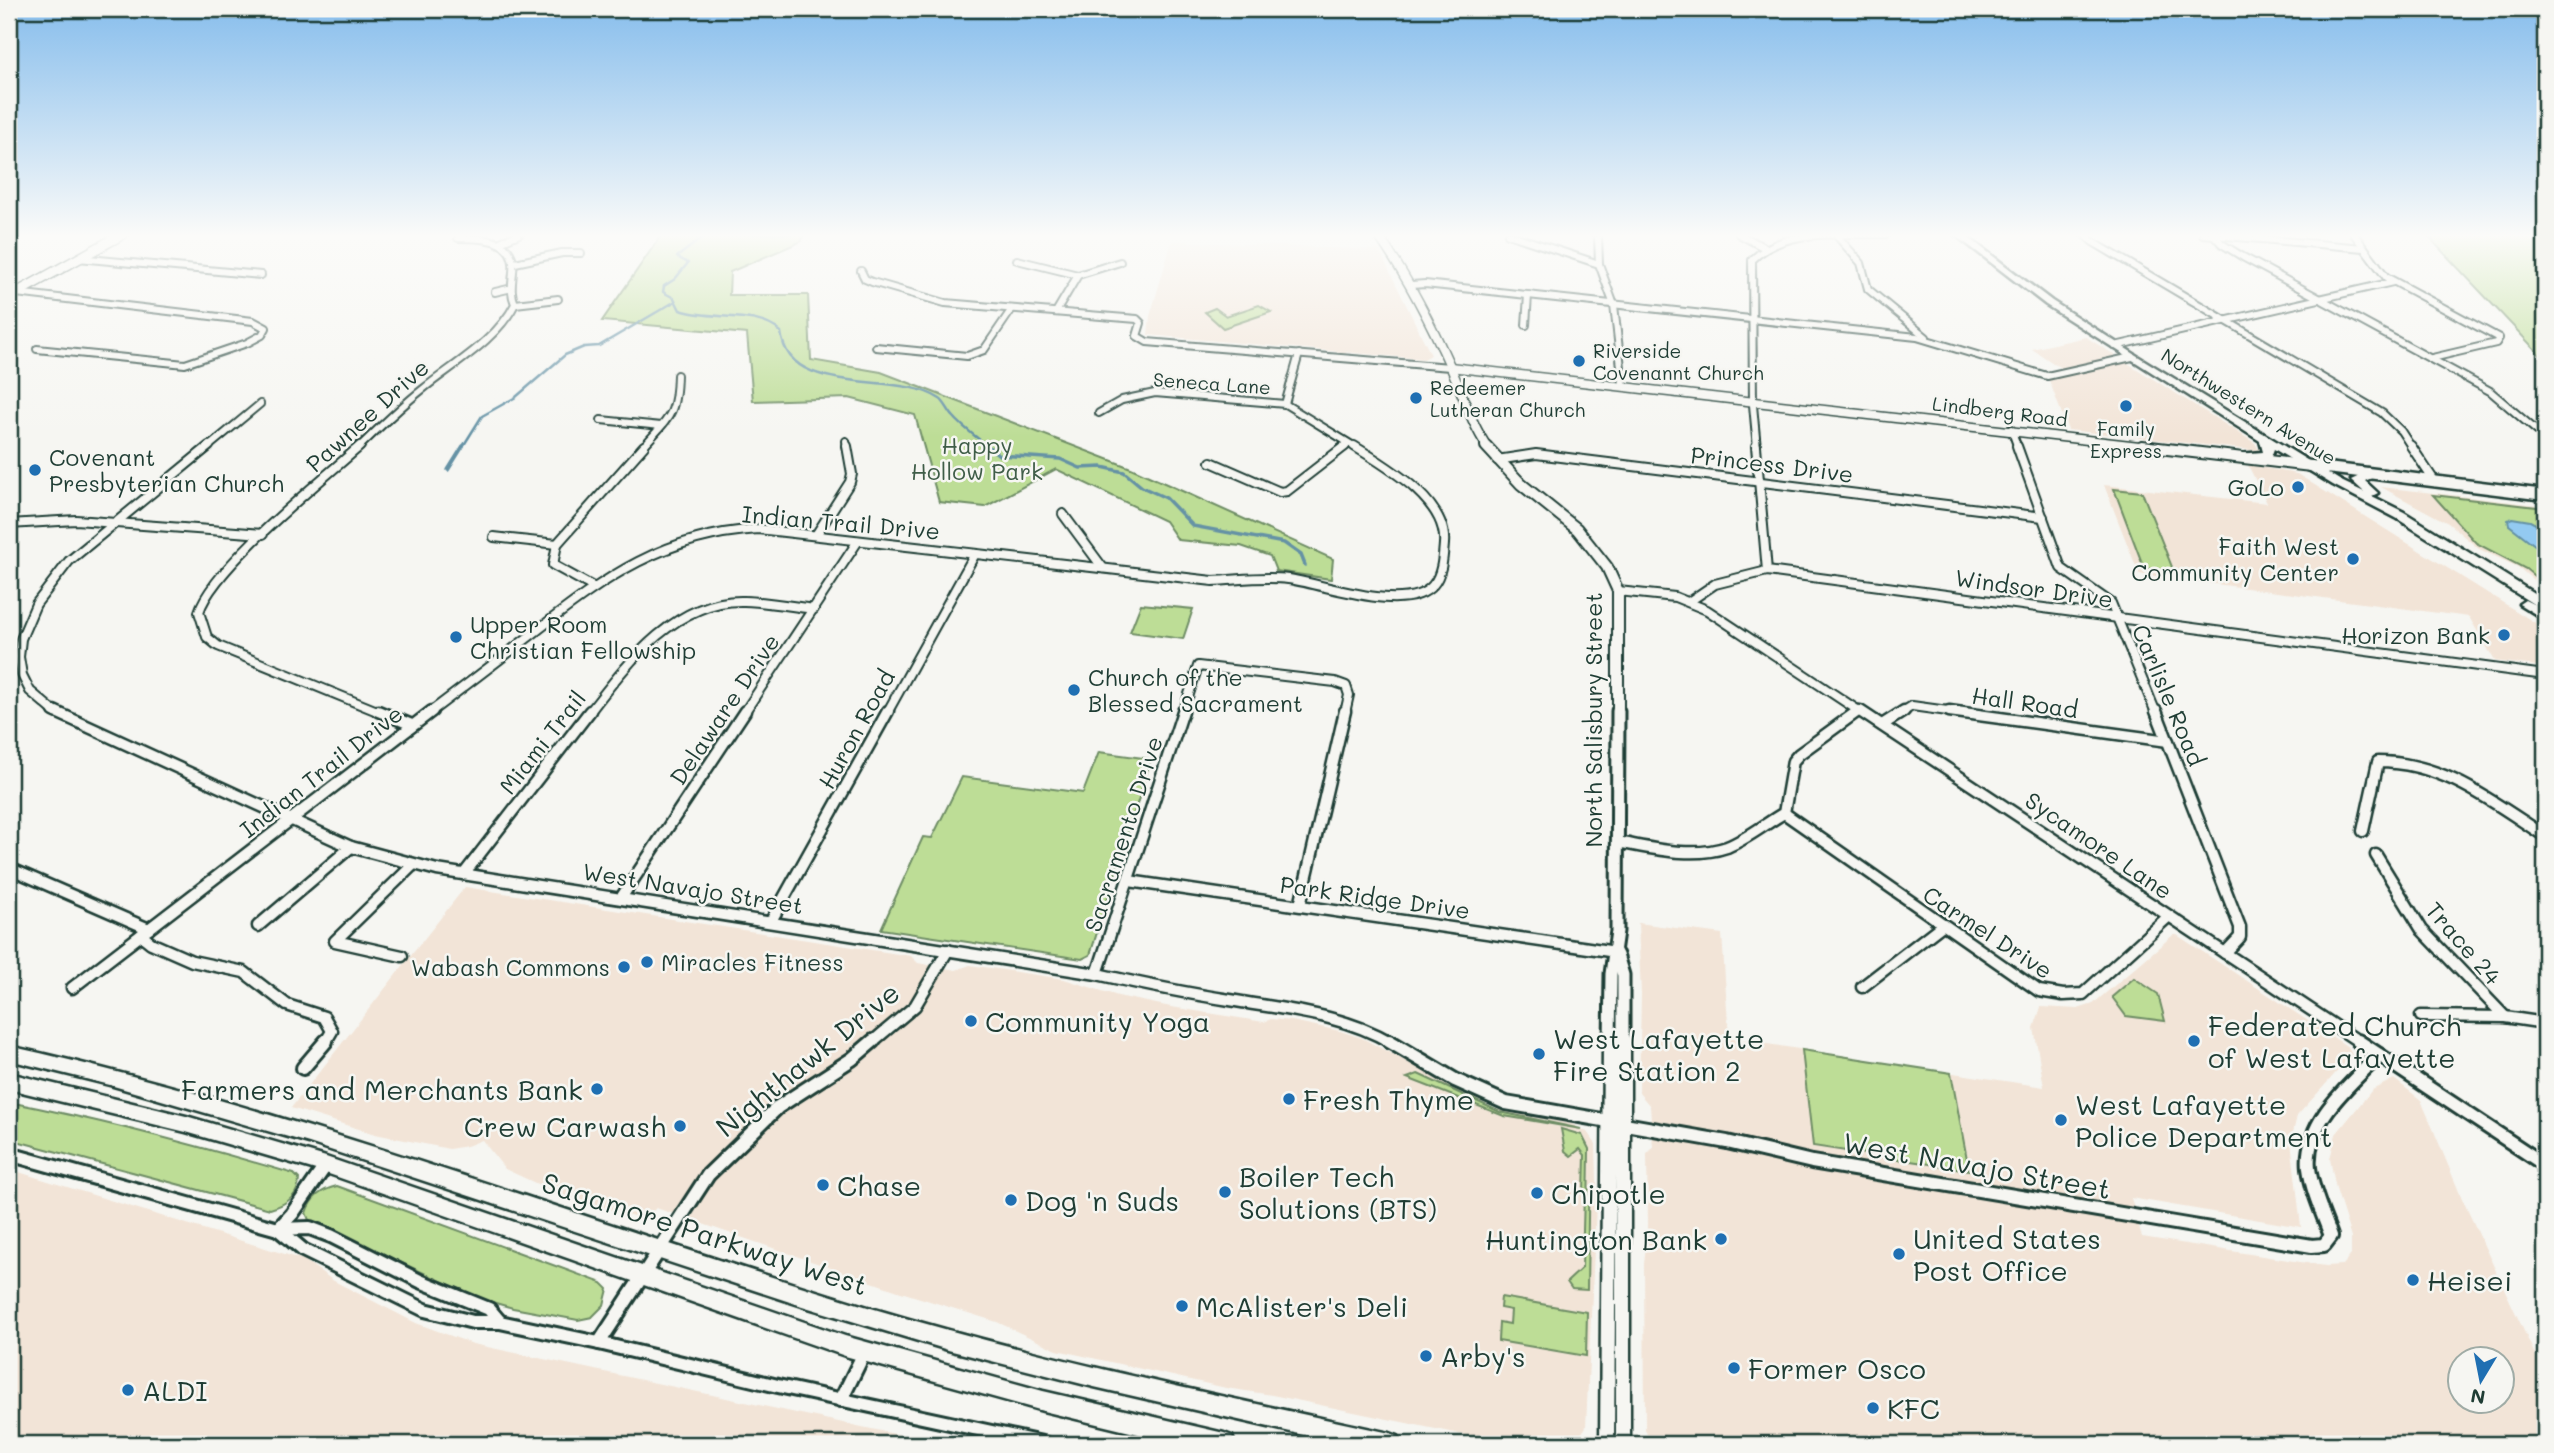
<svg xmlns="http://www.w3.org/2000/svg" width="2554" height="1453" font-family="Mali,sans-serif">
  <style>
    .built { fill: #f2e4d7; fill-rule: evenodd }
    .green { fill: #bddd96; stroke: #6e8d65; stroke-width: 2 }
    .water { fill: #93caf1; stroke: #6592a5; stroke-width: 2 }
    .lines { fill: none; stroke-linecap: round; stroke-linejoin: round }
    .stream-far1 { stroke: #6592a5; stroke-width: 2.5 }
    .stream { stroke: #6592a5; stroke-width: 3.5 }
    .minor-far3-casing { stroke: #1f3d34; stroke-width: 10 }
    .minor-far2-casing { stroke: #1f3d34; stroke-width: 12 }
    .minor-far1-casing { stroke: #1f3d34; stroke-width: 15 }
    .minor-casing { stroke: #1f3d34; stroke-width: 18 }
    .tertiary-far3-casing { stroke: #1f3d34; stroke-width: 11 }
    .tertiary-far2-casing { stroke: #1f3d34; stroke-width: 14 }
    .tertiary-far1-casing { stroke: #1f3d34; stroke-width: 17 }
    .tertiary-casing { stroke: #1f3d34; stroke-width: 19 }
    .secondary-far1-casing { stroke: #1f3d34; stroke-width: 12 }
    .secondary-casing { stroke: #1f3d34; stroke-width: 15 }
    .primary-casing { stroke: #1f3d34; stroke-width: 5 }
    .trunk-casing { stroke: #1f3d34; stroke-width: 5 }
    .minor-far3 { stroke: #f6f6f2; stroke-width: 6 }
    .minor-far2 { stroke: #f6f6f2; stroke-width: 8 }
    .minor-far1 { stroke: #f6f6f2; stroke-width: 10 }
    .minor { stroke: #f6f6f2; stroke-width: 12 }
    .tertiary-far3 { stroke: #f6f6f2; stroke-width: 8 }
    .tertiary-far2 { stroke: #f6f6f2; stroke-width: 10 }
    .tertiary-far1 { stroke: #f6f6f2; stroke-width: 11 }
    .tertiary { stroke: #f6f6f2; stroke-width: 14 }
    .secondary-far1 { stroke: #f6f6f2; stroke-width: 9 }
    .secondary { stroke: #f6f6f2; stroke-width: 10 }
    .primary { fill: #f6f6f2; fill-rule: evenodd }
    .trunk { fill: #f6f6f2; fill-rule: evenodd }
    .poi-dot { fill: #1f6fb2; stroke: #f6f6f2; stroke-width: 2.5 }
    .labels { text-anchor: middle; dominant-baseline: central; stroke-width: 5; stroke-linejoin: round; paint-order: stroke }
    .far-poi-label { font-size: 19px; fill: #1f3d34; stroke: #f6f6f2; text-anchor: start }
    .far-street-label { font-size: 19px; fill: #1f3d34; stroke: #f6f6f2 }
    .street-label { font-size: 23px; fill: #1f3d34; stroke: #f6f6f2 }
    .park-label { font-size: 23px; fill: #3f5d48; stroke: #f6f6f2 }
    .poi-label { font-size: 23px; fill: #1f3d34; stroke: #f6f6f2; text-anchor: start }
    .near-poi-label { font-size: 28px; fill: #1f3d34; stroke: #f6f6f2; text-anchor: start }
    .near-street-label { font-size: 28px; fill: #1f3d34; stroke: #f6f6f2 }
  </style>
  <rect width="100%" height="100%" fill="#f6f6f2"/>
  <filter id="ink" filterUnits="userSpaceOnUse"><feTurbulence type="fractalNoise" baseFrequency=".0143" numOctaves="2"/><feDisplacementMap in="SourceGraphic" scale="14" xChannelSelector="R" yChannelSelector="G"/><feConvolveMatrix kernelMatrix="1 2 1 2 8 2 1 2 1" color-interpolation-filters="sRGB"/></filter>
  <g filter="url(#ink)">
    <g class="built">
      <path d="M1172,241L1379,250L1431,355L1424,359L1148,335L1150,316Z"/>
      <path d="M2086,337L2255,443L2260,451L2068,430L2049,380L2071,375L2032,349Z"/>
      <path d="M2248,465L2297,474L2545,629V667L2495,661L2469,617L2139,574L2104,485L2267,503Z"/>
      <path d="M2381,487L2545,506V590L2518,567L2479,549L2448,523Z"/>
      <path d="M465,887L911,956L918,963L956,970L970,965L1064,979L1118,996L1171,1007L1264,1022L1271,1019L1292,1021L1340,1031L1362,1038L1493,1108L1572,1124L1587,1132L1596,1144L1597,1182L1586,1427L1574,1444H1544L1474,1437L1272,1395L1226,1388L1057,1350L997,1322L901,1292L656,1208L645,1219L572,1200L505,1169L482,1140L467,1146L449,1149L375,1134L291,1108Z"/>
      <path d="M1638,923L1722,934L1729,1038L2044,1087L2034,1028L2041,1007L2078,1009L2093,1004L2173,935H2177L2348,1047L2352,1055L2297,1116L2291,1141L2301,1227L2131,1198L2142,1237L2326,1266L2343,1265L2351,1255V1237L2336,1189L2330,1159L2336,1134L2372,1090L2394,1079L2421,1100L2460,1194L2545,1376V1444H1652L1645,1430L1644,1264L1648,1226L1647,1154L1653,1148L1650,1106L1639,1093L1641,995ZM2460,1358H2502V1400H2460Z"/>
      <path d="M9,1169L304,1260L334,1281L416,1323L473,1344L942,1444H9Z"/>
    </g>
    <g class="green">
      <path d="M662,234H803L802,241L730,272L729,295H808L811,360L881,372L1131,468L1333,559L1331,579L1276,571L1270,556L1241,546L1178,540L1165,521L1056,469L985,507L939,502L915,415L849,398L753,401L747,334L602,321Z"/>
      <path d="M2426,234H2545V360Z"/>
      <path d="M1259,305L1271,312L1223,328L1205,312L1215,308L1226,316Z"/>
      <path d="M2114,489L2142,492L2174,572L2144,568Z"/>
      <path d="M2433,495L2545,508V585L2526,569L2476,543Z"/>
      <path d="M1141,604L1193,609L1183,639L1130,632Z"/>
      <path d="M1099,752L1151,759L1090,955L1082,959L881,929L923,837L932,838L962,777L1083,793Z"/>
      <path d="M2134,978L2158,994L2165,1021L2126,1016L2112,997Z"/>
      <path d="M1802,1050L1951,1073L1969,1170L1813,1146Z"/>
      <path d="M1418,1074L1500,1112L1581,1129L1504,1116L1407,1078Z"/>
      <path d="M9,1102C105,1121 200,1146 294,1174L299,1179C299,1196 285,1205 270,1209L9,1139Z"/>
      <path d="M1561,1129L1582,1135L1589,1149L1587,1290L1572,1289L1567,1282L1582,1268L1585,1155L1580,1149L1571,1156L1565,1151Z"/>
      <path d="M337,1186L602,1283L608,1289L604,1305L592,1317L578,1320L513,1308L478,1298L309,1220L306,1213C311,1197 321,1190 337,1186Z"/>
      <path d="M1501,1297L1587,1312L1586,1356L1498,1341L1499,1322L1510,1324L1511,1310L1500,1308Z"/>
    </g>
    <path class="water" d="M2512,518L2530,521L2545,529V553L2509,525L2508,520Z"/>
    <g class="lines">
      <g class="stream-far1">
        <path d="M707,234L677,257L688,263L675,279L664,286L663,292L674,298L680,310C713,321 756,310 781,332C788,400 897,369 940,399C945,402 948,411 953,416C963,428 978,438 990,448"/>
        <path d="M462,448L482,416L516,397L565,355L584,347L599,346L674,302"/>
      </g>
      <g class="stream">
        <path d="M988,446L999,455L1060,459L1080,468L1102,467L1124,472L1142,487L1166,498L1193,526L1284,543L1301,555L1305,565"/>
        <path d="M448,470L463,446"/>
      </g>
      <defs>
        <g id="minor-far3">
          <path d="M1508,234L1599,264"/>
          <path d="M1598,234L1599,264L1614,305L1623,385"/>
          <path d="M1739,234L1765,248"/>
          <path d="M2084,234L2093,242L2382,413L2401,431L2412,448"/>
          <path d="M2203,234L2364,248"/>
          <path d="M2213,234L2222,244L2243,257L2490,391L2545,438"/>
          <path d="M2354,234L2386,277L2499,338L2496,343L2432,358"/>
          <path d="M1837,236L1861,263L1868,289L1926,337"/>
          <path d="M500,242L519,234"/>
          <path d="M78,258L261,275"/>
          <path d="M1017,260L1078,275"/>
          <path d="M515,263L562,253H581"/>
          <path d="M861,271L865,279L872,282L945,303L1137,319L1141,323L1137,336L1147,342L1450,367"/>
          <path d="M1411,285L1425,284L1917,337L2047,376L2132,357"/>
          <path d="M495,292L508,289"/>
          <path d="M16,293L253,321L266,328L262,335L247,343L185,364L37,349"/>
          <path d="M515,304L558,299"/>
          <path d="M1056,312L1078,275L1120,262"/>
          <path d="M1526,325L1528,295"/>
          <path d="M2115,346L2393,282"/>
          <path d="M876,347L967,356L984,350L1012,309"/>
          <path d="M1299,354L1285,404L1357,448"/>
          <path d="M1099,413L1122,400L1155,393L1285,404"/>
          <path d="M601,420L661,426"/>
          <path d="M2011,429L2018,448"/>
          <path d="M846,441L847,448"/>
          <path d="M207,448L260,404"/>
          <path d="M358,448C379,428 400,407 423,389C454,364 497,340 515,304C510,292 512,284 513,272C517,238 483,238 458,238"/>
          <path d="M642,448C669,417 676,417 677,375"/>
          <path d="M1343,448L1348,444"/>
          <path d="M1757,448L1753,405L1752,260C1784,227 1844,235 1886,234"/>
        </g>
        <g id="minor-far2">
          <path d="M360,446C321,481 213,567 199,612L207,637L218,646L382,713"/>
          <path d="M1756,446L1767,571"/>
          <path d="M2017,446L2061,568L2111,603L2156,713"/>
          <path d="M2411,446L2435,482"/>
          <path d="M1497,460L1536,454L2043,517"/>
          <path d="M1211,462L1280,492L1287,491L1345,446"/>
          <path d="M1063,514L1103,568"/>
          <path d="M9,524L76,520L263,534"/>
          <path d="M816,535L850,482L852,474L847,446"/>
          <path d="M494,537L557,544"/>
          <path d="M593,587L553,565L557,544L644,446"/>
          <path d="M1618,591L1675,597L1707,610L1862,713"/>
          <path d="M1690,601L1715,584L1767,571L2545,675"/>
          <path d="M56,713L30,691L22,675L19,657L21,639L36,604L69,561L209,446"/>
          <path d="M429,713C465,686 500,659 535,632C607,576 664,535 758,529L1213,581C1238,580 1263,576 1288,579C1321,583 1407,616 1433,585C1442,575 1443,557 1444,544C1448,501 1386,466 1354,446"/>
          <path d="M589,713C627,664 675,599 744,601C768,602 791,606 814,609"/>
          <path d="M744,713L858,541"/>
          <path d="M887,713L975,554"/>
          <path d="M1183,713L1198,666L1335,682L1346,686L1349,695L1345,713"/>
          <path d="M1855,713L1859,710"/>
          <path d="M1901,713L1912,706L1962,713"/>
        </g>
        <g id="minor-far1">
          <path d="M54,711L351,847L437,870L1097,974C1141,984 1185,993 1230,1000C1286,1010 1343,1014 1392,1043"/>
          <path d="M378,711L412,725"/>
          <path d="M1860,711L2361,1043"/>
          <path d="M1949,711L2168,741"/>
          <path d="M2156,711L2240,927V937L2225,953"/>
          <path d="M1882,725L1904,711"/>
          <path d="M1784,813L2039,991L2063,995L2083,994L2169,916"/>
          <path d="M2363,831L2378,762C2443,762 2493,802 2545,836"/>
          <path d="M1617,842C1652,848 1692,859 1727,847C1747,839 1765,824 1784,813L1793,761L1799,754L1858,711"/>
          <path d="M2376,855L2422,930L2505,1017"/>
          <path d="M9,868L149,929"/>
          <path d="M464,874L590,711"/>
          <path d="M1129,881L1616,952"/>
          <path d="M621,898L745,711"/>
          <path d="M1300,905L1345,711"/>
          <path d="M771,921L888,711"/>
          <path d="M258,926L351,847"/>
          <path d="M141,935L151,943L192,961L244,972L287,1005L324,1017L332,1031L325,1043"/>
          <path d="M402,956L335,941L413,865"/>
          <path d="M1097,974L1183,711"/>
          <path d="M1862,987L1941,926"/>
          <path d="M72,988L432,711"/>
          <path d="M2421,1016L2505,1017L2545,1023"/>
          <path d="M871,1043L915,1006L948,950"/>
        </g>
        <g id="minor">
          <path d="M1389,1041L1455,1080L1506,1103L1727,1142L1812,1162L2312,1246L2324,1245L2331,1236C2323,1214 2312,1191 2309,1168C2304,1121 2350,1085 2379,1055"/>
          <path d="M2358,1041L2545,1165"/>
          <path d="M303,1068L326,1041"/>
          <path d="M9,1154L278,1229L310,1228L331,1236L420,1281L489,1309L500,1322"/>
          <path d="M278,1229L303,1250L425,1310L473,1322H500L599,1343L778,1386L1047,1444"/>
          <path d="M278,1229L292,1214L326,1165"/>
          <path d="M599,1343L708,1175L778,1107L852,1059L873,1041"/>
          <path d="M841,1400L865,1351"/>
        </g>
        <g id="tertiary-far3">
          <path d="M1377,234C1407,276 1430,321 1451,368C1463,395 1471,423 1488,448"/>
          <path d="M1450,367L2157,448"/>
        </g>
        <g id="tertiary-far2">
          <path d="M1486,446L1521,484L1577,529L1607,567L1618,591V713"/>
          <path d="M2142,446L2311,466"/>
        </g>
        <g id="tertiary-far1">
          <path d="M1617,955L1623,975V1043"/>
          <path d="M1610,1043L1611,974L1617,931L1618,711"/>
        </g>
        <g id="tertiary">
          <path d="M1623,1041V1444"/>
          <path d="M1607,1444L1610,1041"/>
        </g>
        <path id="secondary-far1" d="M9,297L123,234"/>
        <path id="secondary" d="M2311,466L2545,495"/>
        <path id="primary" d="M1954,234H1964L2052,301L2136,355L2341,481L2364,492L2351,480L2368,472H2376V476L2365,481L2378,493L2372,496L2404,512L2545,600V609L2541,608L2545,611V620L2519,604L2525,600L2535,605L2396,518L2333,485L2274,449L2271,457L2238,458V454L2263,452L2260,441L2046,305Z"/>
        <g id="trunk">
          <path d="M9,1046C302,1111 584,1221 871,1308C1042,1359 1216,1395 1390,1433L1398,1436L1401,1444H1343L1094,1387L948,1350L802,1306L309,1143L110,1085L9,1060Z"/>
          <path d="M9,1073L186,1116L326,1157L845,1336L1043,1391L1224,1433L1232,1436L1235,1444H1180L1043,1411L845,1356L326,1173L186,1132L9,1089Z"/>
        </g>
      </defs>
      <use href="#minor-far3" class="minor-far3-casing"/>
      <use href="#minor-far2" class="minor-far2-casing"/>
      <use href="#minor-far1" class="minor-far1-casing"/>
      <use href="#minor" class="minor-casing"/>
      <use href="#tertiary-far3" class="tertiary-far3-casing"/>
      <use href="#tertiary-far2" class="tertiary-far2-casing"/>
      <use href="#tertiary-far1" class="tertiary-far1-casing"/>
      <use href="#tertiary" class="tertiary-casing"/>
      <use href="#secondary-far1" class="secondary-far1-casing"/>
      <use href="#secondary" class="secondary-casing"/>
      <use href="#primary" class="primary-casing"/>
      <use href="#trunk" class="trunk-casing"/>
      <use href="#minor-far3" class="minor-far3"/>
      <use href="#minor-far2" class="minor-far2"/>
      <use href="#minor-far1" class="minor-far1"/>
      <use href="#minor" class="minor"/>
      <use href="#tertiary-far3" class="tertiary-far3"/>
      <use href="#tertiary-far2" class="tertiary-far2"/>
      <use href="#tertiary-far1" class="tertiary-far1"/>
      <use href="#tertiary" class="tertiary"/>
      <use href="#secondary-far1" class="secondary-far1"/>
      <use href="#secondary" class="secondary"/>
      <use href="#primary" class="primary"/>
      <use href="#trunk" class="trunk"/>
    </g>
  </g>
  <linearGradient id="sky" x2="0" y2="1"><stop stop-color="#86bdec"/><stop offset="0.54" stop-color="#fbfbf9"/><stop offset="1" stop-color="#fbfbf9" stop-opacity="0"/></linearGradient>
  <rect width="2554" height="437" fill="url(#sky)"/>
  <g class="poi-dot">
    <circle cx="1579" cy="361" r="7"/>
    <circle cx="1416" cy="398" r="7"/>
    <circle cx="2126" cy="406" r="7"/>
    <circle cx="35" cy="470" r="7"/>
    <circle cx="2298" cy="487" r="7"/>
    <circle cx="2353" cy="559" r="7"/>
    <circle cx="2504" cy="635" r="7"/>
    <circle cx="456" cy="637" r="7"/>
    <circle cx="1074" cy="690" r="7"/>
    <circle cx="647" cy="962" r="7"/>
    <circle cx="624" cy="967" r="7"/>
    <circle cx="971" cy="1021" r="7"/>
    <circle cx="2194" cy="1041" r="7"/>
    <circle cx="1539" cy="1054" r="7"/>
    <circle cx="597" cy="1089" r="7"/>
    <circle cx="1289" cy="1099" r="7"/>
    <circle cx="2061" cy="1120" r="7"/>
    <circle cx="680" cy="1126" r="7"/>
    <circle cx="823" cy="1185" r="7"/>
    <circle cx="1225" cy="1192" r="7"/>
    <circle cx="1537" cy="1193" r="7"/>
    <circle cx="1011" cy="1200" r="7"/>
    <circle cx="1721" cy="1239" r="7"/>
    <circle cx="1899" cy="1254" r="7"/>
    <circle cx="2413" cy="1280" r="7"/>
    <circle cx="1182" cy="1306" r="7"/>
    <circle cx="1426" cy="1356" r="7"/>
    <circle cx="1734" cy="1368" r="7"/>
    <circle cx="128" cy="1390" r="7"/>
    <circle cx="1873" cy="1408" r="7"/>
  </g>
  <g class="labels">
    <g class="far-poi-label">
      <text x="1593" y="350">Riverside<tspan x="1593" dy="22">Covenannt Church</tspan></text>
      <text x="1430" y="387">Redeemer<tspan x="1430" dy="22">Lutheran Church</tspan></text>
      <text x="2126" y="428" text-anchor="middle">Family<tspan x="2126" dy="22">Express</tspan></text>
    </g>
    <g class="far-street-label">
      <text transform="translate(1212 383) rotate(4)">Seneca Lane</text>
      <text transform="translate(2249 406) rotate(32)">Northwestern Avenue</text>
      <text transform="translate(2000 411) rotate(7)">Lindberg Road</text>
    </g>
    <g class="street-label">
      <text transform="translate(367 415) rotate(-42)">Pawnee Drive</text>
      <text transform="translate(1772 464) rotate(7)">Princess Drive</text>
      <text transform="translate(841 522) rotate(5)">Indian Trail Drive</text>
      <text transform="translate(2034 588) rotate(8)">Windsor Drive</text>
      <text transform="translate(2169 695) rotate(67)">Carlisle Road</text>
      <text transform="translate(2025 702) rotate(8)">Hall Road</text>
      <text transform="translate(724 709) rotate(-56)">Delaware Drive</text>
      <text transform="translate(1593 720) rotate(-90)">North Salisbury Street</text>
      <text transform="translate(856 729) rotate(-61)">Huron Road</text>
      <text transform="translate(542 742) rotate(-52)">Miami Trail</text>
      <text transform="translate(321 771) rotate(-38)">Indian Trail Drive</text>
      <text transform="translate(1123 834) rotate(-72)">Sacramento Drive</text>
      <text transform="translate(2099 845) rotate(34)">Sycamore Lane</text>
      <text transform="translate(693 888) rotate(9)">West Navajo Street</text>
      <text transform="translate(1375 897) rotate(8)">Park Ridge Drive</text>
      <text transform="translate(1988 932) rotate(33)">Carmel Drive</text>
      <text transform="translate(2464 943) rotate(49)">Trace 24</text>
    </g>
    <g class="park-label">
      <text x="977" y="445">Happy<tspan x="977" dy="26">Hollow Park</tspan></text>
    </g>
    <g class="poi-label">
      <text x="49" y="457">Covenant<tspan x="49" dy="26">Presbyterian Church</tspan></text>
      <text x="2284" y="487" text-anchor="end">GoLo</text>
      <text x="2339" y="546" text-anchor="end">Faith West<tspan x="2339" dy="26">Community Center</tspan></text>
      <text x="470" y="624">Upper Room<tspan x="470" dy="26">Christian Fellowship</tspan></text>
      <text x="2490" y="635" text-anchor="end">Horizon Bank</text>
      <text x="1088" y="677">Church of the<tspan x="1088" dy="26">Blessed Sacrament</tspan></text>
      <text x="661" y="962">Miracles Fitness</text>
      <text x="610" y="967" text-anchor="end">Wabash Commons</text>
    </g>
    <g class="near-poi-label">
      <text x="985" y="1021">Community Yoga</text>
      <text x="2208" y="1025">Federated Church<tspan x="2208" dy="32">of West Lafayette</tspan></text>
      <text x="1553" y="1038">West Lafayette<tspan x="1553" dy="32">Fire Station 2</tspan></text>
      <text x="583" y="1089" text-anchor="end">Farmers and Merchants Bank</text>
      <text x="1303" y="1099">Fresh Thyme</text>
      <text x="2075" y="1104">West Lafayette<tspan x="2075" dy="32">Police Department</tspan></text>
      <text x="666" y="1126" text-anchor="end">Crew Carwash</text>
      <text x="1239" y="1176">Boiler Tech<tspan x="1239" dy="32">Solutions (BTS)</tspan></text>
      <text x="837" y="1185">Chase</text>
      <text x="1551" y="1193">Chipotle</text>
      <text x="1025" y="1200">Dog 'n Suds</text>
      <text x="1913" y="1238">United States<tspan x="1913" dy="32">Post Office</tspan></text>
      <text x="1707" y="1239" text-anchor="end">Huntington Bank</text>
      <text x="2427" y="1280">Heisei</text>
      <text x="1196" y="1306">McAlister's Deli</text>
      <text x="1440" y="1356">Arby's</text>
      <text x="1748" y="1368">Former Osco</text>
      <text x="142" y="1390">ALDI</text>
      <text x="1887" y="1408">KFC</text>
    </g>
    <g class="near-street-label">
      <text transform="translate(807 1059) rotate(-39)">Nighthawk Drive</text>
      <text transform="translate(1977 1165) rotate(10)">West Navajo Street</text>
      <text transform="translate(705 1233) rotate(18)">Sagamore Parkway West</text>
    </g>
  </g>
  <rect width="2554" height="1453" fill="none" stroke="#f6f6f2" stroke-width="35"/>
  <rect x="18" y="18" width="2519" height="1418" fill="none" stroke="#1f3d34" stroke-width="2.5" filter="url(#ink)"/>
  <g transform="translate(2481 1380) rotate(190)"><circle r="33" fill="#f6f6f2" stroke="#a0aca6" stroke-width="2"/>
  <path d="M0-5L12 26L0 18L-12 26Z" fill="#1f6fb2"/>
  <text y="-10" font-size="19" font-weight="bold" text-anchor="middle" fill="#1f3d34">N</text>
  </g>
</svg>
